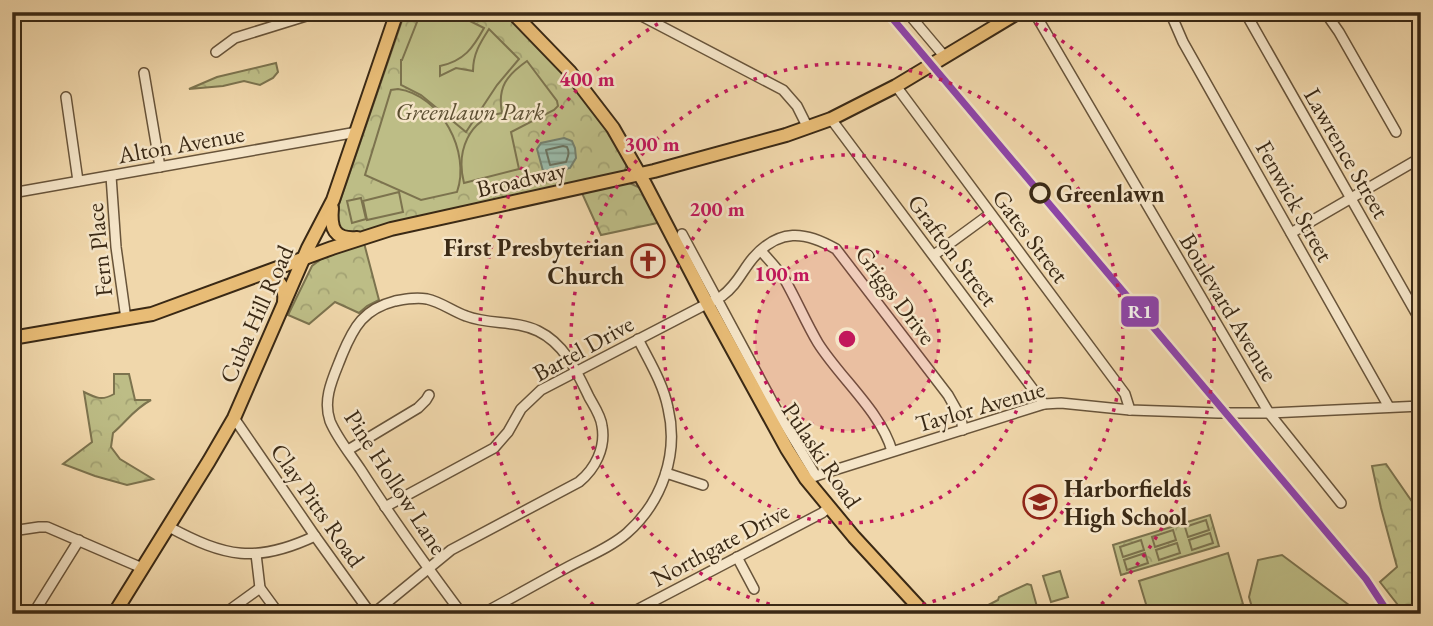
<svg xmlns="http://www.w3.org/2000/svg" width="1433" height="626" font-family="'EB Garamond',serif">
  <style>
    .forest { fill: url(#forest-crowns); stroke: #7c734e; stroke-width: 2 }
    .pitch { fill: #bdbd86; stroke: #7c734e; stroke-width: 2 }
    .water { fill: url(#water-rules); stroke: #74806e; stroke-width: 2 }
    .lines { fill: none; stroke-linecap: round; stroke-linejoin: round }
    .shore { stroke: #6a725f; stroke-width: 2 }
    .minor-casing { stroke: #68543a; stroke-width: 12 }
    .major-casing { stroke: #3a2915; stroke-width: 16 }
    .minor { stroke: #f5e5c8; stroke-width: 9 }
    .major { stroke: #e8bc76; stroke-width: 12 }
    .rail-1-casing { stroke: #f5e5c8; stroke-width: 12 }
    .rail-1 { stroke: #8e44ad; stroke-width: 7 }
    .ring { fill: none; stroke: #c2185b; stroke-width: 3.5; stroke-dasharray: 3.5 7 }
    .stop-dot { fill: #f5e5c8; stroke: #3a2915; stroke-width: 3.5 }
    .labels { text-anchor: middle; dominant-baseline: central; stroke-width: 5; stroke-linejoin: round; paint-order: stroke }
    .park-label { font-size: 24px; font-style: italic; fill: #5b4e31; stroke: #f5e5c8 }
    .street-label { font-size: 24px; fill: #3a2915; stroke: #f5e5c8 }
    .stop-label { font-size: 24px; font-weight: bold; fill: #3a2915; stroke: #f5e5c8; text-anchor: start }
    .poi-label { font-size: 24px; font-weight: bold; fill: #3a2915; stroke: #f5e5c8; text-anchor: end }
    .centre { fill: #c2185b; stroke: #f5e5c8; stroke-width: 3.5 }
    .ring-label { font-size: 21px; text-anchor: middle; font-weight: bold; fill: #c2185b; stroke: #f5e5c8; stroke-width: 5; stroke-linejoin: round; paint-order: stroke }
    .line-badge { stroke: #f5e5c8; stroke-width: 2.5 }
    .badge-label { font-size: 19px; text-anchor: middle; font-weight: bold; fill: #fff }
  </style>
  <defs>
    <pattern id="forest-crowns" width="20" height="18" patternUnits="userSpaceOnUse" patternTransform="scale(1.75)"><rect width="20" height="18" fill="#bdbd86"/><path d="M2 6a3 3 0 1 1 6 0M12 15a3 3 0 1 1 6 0" fill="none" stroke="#a3a273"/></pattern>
    <pattern id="water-rules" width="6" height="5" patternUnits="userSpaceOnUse" patternTransform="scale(1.75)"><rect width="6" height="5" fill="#9abaa9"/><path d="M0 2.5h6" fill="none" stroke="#7f9788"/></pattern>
  </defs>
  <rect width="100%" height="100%" fill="#f0d7ab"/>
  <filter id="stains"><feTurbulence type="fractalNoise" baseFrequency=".00286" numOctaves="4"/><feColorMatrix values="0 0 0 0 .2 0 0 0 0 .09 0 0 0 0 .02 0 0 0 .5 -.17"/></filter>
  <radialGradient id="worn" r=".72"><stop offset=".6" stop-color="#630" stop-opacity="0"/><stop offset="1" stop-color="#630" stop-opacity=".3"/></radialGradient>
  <g class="forest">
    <path d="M405,12H504L548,55L597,113L628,161L624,173L349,236L343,235L334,219Z"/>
    <path d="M276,63L278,72L273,78L260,85L244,81L223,86L189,89L217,77Z"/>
    <path d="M625,181L645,190L662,222L601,235L581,191Z"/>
    <path d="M364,243L379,300L367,306L359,313L335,302L309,324L288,315L312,266L321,259Z"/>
    <path d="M114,374H129L135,400H151C134,409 127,421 113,433L111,447L120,459L153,479L127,485L95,476L63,464L92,442L84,392C96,398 102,401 114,394Z"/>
    <path d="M1421,460V614H1405L1380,582L1397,567L1381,508L1372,466L1386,464L1413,503Z"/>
    <path d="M1210,515L1219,546L1121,575L1113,545Z"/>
  </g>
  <g class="pitch">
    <path d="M421,12H452L484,28C473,48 464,61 440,66V76L456,68L473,71C473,54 480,43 489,29L519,59L497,85L466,132L421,95L401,85V60H402Z"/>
    <path d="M527,61L557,101L558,106L554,110L511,132L519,169L464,183C456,152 468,119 502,113C497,87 507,75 527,61Z"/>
    <path d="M398,89C441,95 471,152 457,192L421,200L365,175L391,90Z"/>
    <path d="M399,192L403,212L367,220L363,201Z"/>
    <path d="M361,198L366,219L352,223L347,201Z"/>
    <path d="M1206,520L1209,530L1188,537L1185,527Z"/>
    <path d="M1173,530L1176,540L1155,547L1152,537Z"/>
    <path d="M1210,533L1213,543L1192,550L1189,540Z"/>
    <path d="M1141,540L1144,550L1123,557L1120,547Z"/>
    <path d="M1177,543L1180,553L1159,560L1156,550Z"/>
    <path d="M1145,553L1148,563L1127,570L1124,560Z"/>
    <path d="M1228,553L1243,604L1213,614H1149L1139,581Z"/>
    <path d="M1282,555L1349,605L1351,614H1254L1249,597L1258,560Z"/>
    <path d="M1060,571L1068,597L1051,602L1043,576Z"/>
    <path d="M1027,584L1031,585L1039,614H971L998,600L999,597Z"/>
  </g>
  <path class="water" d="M564,138L572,141L575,148L576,158L570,168L547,174L543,171L537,149L541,143Z"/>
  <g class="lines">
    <path class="shore" d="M563,146L567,147C570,153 568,156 566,162L550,165L546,150Z"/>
    <defs>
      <g id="minor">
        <path d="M634,12L783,90L797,106L808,128"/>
        <path d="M907,12L945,57"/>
        <path d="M1034,12L1269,413L1341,503"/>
        <path d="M1170,12L1183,42L1389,407"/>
        <path d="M1245,12L1416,313"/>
        <path d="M1325,12L1339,32L1396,132"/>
        <path d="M216,52L235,38L319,12"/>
        <path d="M144,73L160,167"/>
        <path d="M896,86L1125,394L1130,410"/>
        <path d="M66,97L78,181"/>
        <path d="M831,119L1044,404"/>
        <path d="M111,176L116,247L126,319"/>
        <path d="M12,193L357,132"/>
        <path d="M1291,233L1415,161L1421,171"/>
        <path d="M682,234L781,418L816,476"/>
        <path d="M761,251C769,260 778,269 785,280C797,301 806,323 818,343C840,378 881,412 892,451"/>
        <path d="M934,255L990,214"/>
        <path d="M234,418L315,536L371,614"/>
        <path d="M348,450L418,408L426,400L429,395"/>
        <path d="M666,473L703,485"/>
        <path d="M806,479L1044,404L1061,403L1130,410L1218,413H1269L1421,406"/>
        <path d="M385,507L494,448L508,432L521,409L541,390L722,296C737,285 742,271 753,258C779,228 805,231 836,249L948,395L961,418L963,430"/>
        <path d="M169,527C225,557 256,564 315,536"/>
        <path d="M12,531L39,527H47L142,568"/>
        <path d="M256,554L260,588L279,614"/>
        <path d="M737,557L754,589"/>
        <path d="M33,614L79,540"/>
        <path d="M224,614L260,588"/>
        <path d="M373,614L451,550L579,482C595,469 606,448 602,426C601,416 594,406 589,397C577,372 565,344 538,331C516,320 489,325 466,316C452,311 441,302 427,299C416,297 406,299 395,301C364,309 354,326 342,355C334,376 322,398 330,421C337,438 351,455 361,470C393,520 427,567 462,614"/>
        <path d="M482,614C510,599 538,583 566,568C586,557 610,548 627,533C662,502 679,454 668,408C663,383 649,361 638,339"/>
        <path d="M629,614L822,513L828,508"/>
      </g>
      <g id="major">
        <path d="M512,12L570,72L613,128L645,184L707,303L787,449L806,479L854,537L925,614"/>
        <path d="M332,208C330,228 334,240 357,238"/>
        <path d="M261,275C277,276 286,285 284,302"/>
        <path d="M12,338L152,314L332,248L391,229L654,171L786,135L831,119L896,86L1019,12"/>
        <path d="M114,614L209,461L234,418L308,248L333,200L397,12"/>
      </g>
    </defs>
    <use href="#minor" class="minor-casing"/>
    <use href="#major" class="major-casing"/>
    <use href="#minor" class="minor"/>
    <use href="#major" class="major"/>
    <defs>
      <path id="rail-1" d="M887,12L1366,579L1389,614"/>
    </defs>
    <use href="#rail-1" class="rail-1-casing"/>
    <use href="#rail-1" class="rail-1"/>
  </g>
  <circle cx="847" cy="339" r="92" fill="#c2185b" fill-opacity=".12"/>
  <g class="ring">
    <circle cx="847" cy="339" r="92"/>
    <circle cx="847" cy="339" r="184"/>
    <path d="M821 614A276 276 0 1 1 873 614"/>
    <path d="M601 612A368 368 0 0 1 677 13M1017 13A368 368 0 0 1 1093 612"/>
  </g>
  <defs>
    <symbol id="church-ring" viewBox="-11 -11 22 22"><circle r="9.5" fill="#f5e5c8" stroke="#8f2418" stroke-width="1.5"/><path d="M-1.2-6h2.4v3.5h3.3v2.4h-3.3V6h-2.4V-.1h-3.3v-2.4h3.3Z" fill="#8f2418"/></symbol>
    <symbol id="school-ring" viewBox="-11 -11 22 22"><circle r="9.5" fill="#f5e5c8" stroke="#8f2418" stroke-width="1.5"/><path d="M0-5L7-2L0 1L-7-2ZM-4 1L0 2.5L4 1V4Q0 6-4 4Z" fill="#8f2418"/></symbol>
  </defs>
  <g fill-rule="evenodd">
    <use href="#church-ring" x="629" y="242" width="38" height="38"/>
    <use href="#school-ring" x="1021" y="483" width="38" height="38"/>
  </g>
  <circle class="stop-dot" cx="1040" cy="193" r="9"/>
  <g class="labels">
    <g class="park-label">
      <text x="470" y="111">Greenlawn Park</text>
    </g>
    <g class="street-label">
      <text transform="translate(181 144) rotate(-10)">Alton Avenue</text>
      <text transform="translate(1347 153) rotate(60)">Lawrence Street</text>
      <text transform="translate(521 179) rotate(-13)">Broadway</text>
      <text transform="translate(1295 201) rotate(61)">Fenwick Street</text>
      <text transform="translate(1031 236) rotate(53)">Gates Street</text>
      <text transform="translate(99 250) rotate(-96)">Fern Place</text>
      <text transform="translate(953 250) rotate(53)">Grafton Street</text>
      <text transform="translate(896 295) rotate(53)">Griggs Drive</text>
      <text transform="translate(1229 307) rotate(59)">Boulevard Avenue</text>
      <text transform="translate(256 314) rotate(-66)">Cuba Hill Road</text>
      <text transform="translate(583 348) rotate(-29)">Bartel Drive</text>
      <text transform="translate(980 406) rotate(-16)">Taylor Avenue</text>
      <text transform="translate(822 455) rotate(56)">Pulaski Road</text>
      <text transform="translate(396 482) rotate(57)">Pine Hollow Lane</text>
      <text transform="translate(318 505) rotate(55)">Clay Pitts Road</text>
      <text transform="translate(720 544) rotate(-28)">Northgate Drive</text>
    </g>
    <g class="stop-label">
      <text x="1056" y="193">Greenlawn</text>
    </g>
    <g class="poi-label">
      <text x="624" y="247">First Presbyterian<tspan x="624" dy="28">Church</tspan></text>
      <text x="1064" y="488" text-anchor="start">Harborfields<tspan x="1064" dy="28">High School</tspan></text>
    </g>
  </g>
  <circle cx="847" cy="339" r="10" class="centre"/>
  <g class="ring-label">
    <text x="587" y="86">400 m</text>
    <text x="652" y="151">300 m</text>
    <text x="717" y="216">200 m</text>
    <text x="782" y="281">100 m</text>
  </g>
  <rect class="line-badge" x="1120" y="295" width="40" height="33" rx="7" fill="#8e44ad"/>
  <g class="badge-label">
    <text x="1140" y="318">R1</text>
  </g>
  <rect width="1433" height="626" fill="none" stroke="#f0d7ab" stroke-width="42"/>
  <rect x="14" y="14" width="1405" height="598" fill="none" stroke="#3a2915" stroke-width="3.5"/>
  <rect x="21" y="21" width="1391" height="584" fill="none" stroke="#3a2915" stroke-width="2"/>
  <rect width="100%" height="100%" filter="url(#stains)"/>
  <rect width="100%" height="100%" fill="url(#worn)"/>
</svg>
